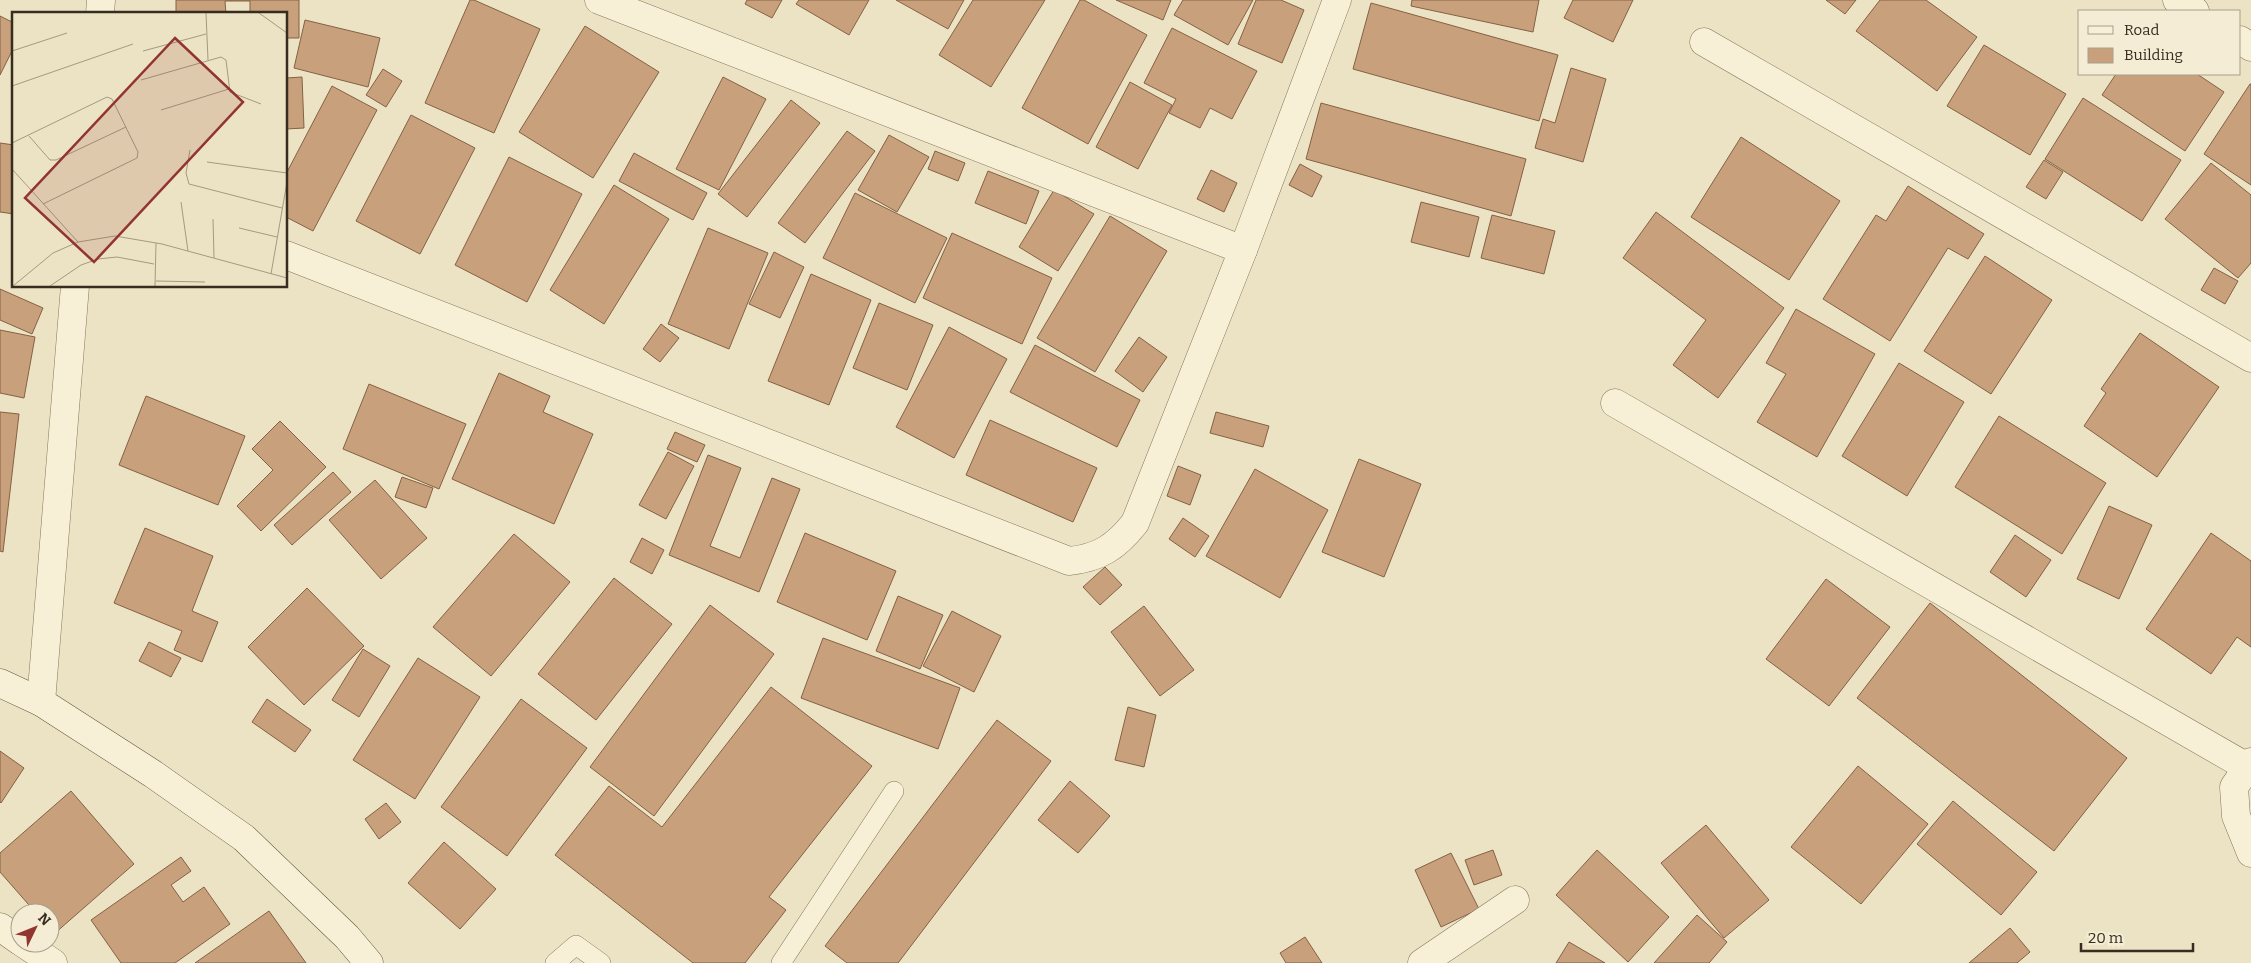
<svg xmlns="http://www.w3.org/2000/svg" width="2251" height="963" font-family="Bitter,serif">
  <style>
    .building { fill: #c8a17c; stroke: #846143 }
    .lines { fill: none; stroke-linecap: round; stroke-linejoin: round }
    .service-casing { stroke: #86755c; stroke-width: 20 }
    .minor-casing { stroke: #86755c; stroke-width: 29 }
    .secondary-casing { stroke: #67563f; stroke-width: 29 }
    .service { stroke: #f7f0d7; stroke-width: 19 }
    .minor { stroke: #f7f0d7; stroke-width: 28 }
    .secondary { stroke: #f7f0d7; stroke-width: 28 }
    .inset-road { fill: none; stroke: #a39a82; stroke-width: 1 }
    .view { fill: #92342f; fill-opacity: 0.15; stroke: #92342f; stroke-width: 2.5 }
    .inset-edge { fill: none; stroke: #362c1f; stroke-width: 2.5 }
  </style>
  <rect width="100%" height="100%" fill="#ece3c4"/>
  <g class="building">
    <path d="M176,0H299V38H286V14H250V1H225L226,14H176Z"/>
    <path d="M470,0H474L540,29L494,133L425,103Z"/>
    <path d="M747,0H782L772,18L745,4Z"/>
    <path d="M799,0H869L849,35L796,4Z"/>
    <path d="M896,0H964L948,29Z"/>
    <path d="M973,0H1045L991,87L939,55Z"/>
    <path d="M1080,0H1084L1147,35L1088,144L1022,108Z"/>
    <path d="M1116,0H1171L1163,20Z"/>
    <path d="M1183,0H1253L1228,45L1174,15Z"/>
    <path d="M1256,0H1281L1304,10L1282,63L1238,44Z"/>
    <path d="M1412,0H1539L1533,32L1411,6Z"/>
    <path d="M1573,0H1633L1613,42L1564,18Z"/>
    <path d="M1826,0H1856L1845,14Z"/>
    <path d="M1880,0H1926L1977,37L1937,91L1856,31Z"/>
    <path d="M1371,3L1558,55L1539,121L1353,69Z"/>
    <path d="M0,16L14,23V47L0,75Z"/>
    <path d="M305,20L380,38L368,87L294,68Z"/>
    <path d="M585,26L659,72L593,178L519,132Z"/>
    <path d="M1172,28L1257,71L1232,119L1210,108L1200,128L1169,113L1176,99L1144,83Z"/>
    <path d="M1984,45L2066,94L2030,155L1947,106Z"/>
    <path d="M1571,68L1606,79L1583,162L1535,148L1543,119L1555,123Z"/>
    <path d="M383,69L402,81L386,107L366,95Z"/>
    <path d="M2116,74H2197L2224,92L2185,151L2102,95Z"/>
    <path d="M302,77L304,128L286,129V78Z"/>
    <path d="M723,77L766,99L719,190L676,169Z"/>
    <path d="M1130,82L1172,105L1138,169L1096,147Z"/>
    <path d="M2250,84H2251V185L2204,154Z"/>
    <path d="M332,86L377,110L313,231L286,217V174Z"/>
    <path d="M2083,98L2181,160L2142,221L2045,159Z"/>
    <path d="M791,100L820,123L747,217L718,194Z"/>
    <path d="M1321,103L1526,159L1511,216L1306,159Z"/>
    <path d="M411,115L475,148L420,254L356,221Z"/>
    <path d="M847,131L875,151L805,243L778,223Z"/>
    <path d="M889,135L929,157L897,212L858,190Z"/>
    <path d="M1741,137L1840,201L1789,280L1691,217Z"/>
    <path d="M0,143L14,145V214L0,212Z"/>
    <path d="M935,151L965,163L958,181L928,169Z"/>
    <path d="M634,153L707,193L693,220L619,181Z"/>
    <path d="M509,157L582,194L527,302L455,265Z"/>
    <path d="M2044,160L2063,172L2046,199L2026,187Z"/>
    <path d="M2211,163L2251,195V263L2238,278L2165,219Z"/>
    <path d="M1300,164L1322,176L1312,197L1289,185Z"/>
    <path d="M1211,170L1237,183L1224,212L1197,199Z"/>
    <path d="M988,171L1039,191L1026,224L975,203Z"/>
    <path d="M614,185L669,219L604,324L550,290Z"/>
    <path d="M1908,186L1984,234L1968,259L1948,248L1890,341L1823,299L1876,215L1886,221Z"/>
    <path d="M1054,190L1094,214L1058,271L1019,247Z"/>
    <path d="M855,193L947,238L915,303L823,258Z"/>
    <path d="M1421,202L1479,217L1469,257L1411,242Z"/>
    <path d="M1656,212L1784,308L1718,398L1673,365L1706,320L1623,258Z"/>
    <path d="M1492,215L1555,231L1544,274L1481,258Z"/>
    <path d="M1110,216L1167,251L1095,372L1037,338Z"/>
    <path d="M708,228L768,253L729,349L668,324Z"/>
    <path d="M952,233L1052,278L1022,344L923,298Z"/>
    <path d="M774,252L804,267L780,318L749,304Z"/>
    <path d="M1985,256L2052,300L1991,394L1924,351Z"/>
    <path d="M2214,268L2238,281L2225,304L2201,290Z"/>
    <path d="M811,274L871,300L829,405L768,381Z"/>
    <path d="M0,289L43,308L32,334L0,320Z"/>
    <path d="M879,303L933,325L907,390L853,368Z"/>
    <path d="M1796,309L1875,354L1817,457L1757,422L1786,374L1766,363Z"/>
    <path d="M661,324L679,338L660,362L643,349Z"/>
    <path d="M949,327L1007,359L954,458L896,427Z"/>
    <path d="M0,330L35,337L24,398L0,393Z"/>
    <path d="M2140,333L2219,387L2157,477L2084,426L2106,393L2101,389Z"/>
    <path d="M1139,337L1167,357L1143,392L1115,371Z"/>
    <path d="M1035,345L1140,400L1117,447L1010,392Z"/>
    <path d="M1899,363L1964,402L1907,496L1842,456Z"/>
    <path d="M499,373L550,396L543,412L593,434L554,524L452,479Z"/>
    <path d="M369,384L466,424L439,489L343,449Z"/>
    <path d="M146,396L245,436L218,505L119,465Z"/>
    <path d="M0,412L19,414L3,552L0,551Z"/>
    <path d="M1216,412L1269,426L1263,447L1210,433Z"/>
    <path d="M1999,416L2106,483L2062,554L1955,487Z"/>
    <path d="M990,420L1097,468L1073,522L966,475Z"/>
    <path d="M280,421L326,467L261,531L237,506L273,470L252,449Z"/>
    <path d="M675,432L705,445L697,462L667,449Z"/>
    <path d="M668,452L694,466L666,519L639,505Z"/>
    <path d="M708,455L741,468L710,546L740,558L772,478L800,489L759,592L669,555Z"/>
    <path d="M1359,459L1421,484L1384,577L1322,552Z"/>
    <path d="M1178,466L1201,475L1190,505L1167,496Z"/>
    <path d="M1255,469L1328,510L1280,598L1206,556Z"/>
    <path d="M333,472L351,492L292,545L274,525Z"/>
    <path d="M402,477L433,488L426,508L395,497Z"/>
    <path d="M375,480L427,538L381,579L329,520Z"/>
    <path d="M2109,506L2152,525L2119,599L2077,579Z"/>
    <path d="M1183,518L1209,536L1195,557L1169,539Z"/>
    <path d="M145,528L213,556L192,611L218,622L202,662L174,650L182,631L114,603Z"/>
    <path d="M805,533L896,571L867,640L777,602Z"/>
    <path d="M2211,533L2251,561V647L2237,637L2211,674L2146,629Z"/>
    <path d="M514,534L570,582L491,676L433,627Z"/>
    <path d="M2015,535L2051,560L2026,597L1990,572Z"/>
    <path d="M642,538L664,550L652,574L630,562Z"/>
    <path d="M1105,567L1122,585L1100,605L1083,587Z"/>
    <path d="M614,578L672,624L596,720L538,674Z"/>
    <path d="M1826,579L1890,627L1829,706L1766,659Z"/>
    <path d="M307,588L364,646L304,705L248,647Z"/>
    <path d="M898,596L943,615L920,669L876,651Z"/>
    <path d="M1930,603L2127,758L2054,851L1857,698Z"/>
    <path d="M710,605L774,654L654,816L590,767Z"/>
    <path d="M1144,606L1194,670L1160,696L1111,632Z"/>
    <path d="M952,611L1001,636L974,692L923,666Z"/>
    <path d="M823,638L960,688L938,749L801,698Z"/>
    <path d="M149,642L181,658L171,677L139,661Z"/>
    <path d="M363,649L390,666L359,717L332,700Z"/>
    <path d="M418,658L480,697L415,799L353,760Z"/>
    <path d="M771,687L872,766L769,897L786,910L745,963H693L555,855L609,786L662,827Z"/>
    <path d="M267,699L311,730L295,752L252,722Z"/>
    <path d="M521,699L587,748L507,856L441,807Z"/>
    <path d="M1128,707L1156,715L1144,767L1115,760Z"/>
    <path d="M997,720L1051,761L898,963H847L825,946Z"/>
    <path d="M0,751L24,768L1,803L0,802Z"/>
    <path d="M1858,766L1928,824L1861,904L1791,847Z"/>
    <path d="M1070,781L1110,816L1078,853L1038,820Z"/>
    <path d="M71,791L134,864L54,934L50,929V913H36L0,872V853Z"/>
    <path d="M1953,801L2037,872L2001,915L1917,844Z"/>
    <path d="M386,803L401,822L379,839L365,819Z"/>
    <path d="M1706,825L1769,900L1724,938L1661,863Z"/>
    <path d="M444,842L496,889L460,929L408,883Z"/>
    <path d="M1493,850L1502,875L1474,885L1465,860Z"/>
    <path d="M1597,850L1669,917L1628,962L1556,895Z"/>
    <path d="M1451,853L1479,909L1441,927L1415,870Z"/>
    <path d="M181,857L191,871L171,885L183,902L204,887L230,924L175,963H121L91,920Z"/>
    <path d="M269,911L306,963H195Z"/>
    <path d="M1697,915L1727,942L1709,963H1654Z"/>
    <path d="M2010,928L2030,952L2017,963H1969Z"/>
    <path d="M1305,937L1322,963H1286L1280,953Z"/>
    <path d="M1569,942L1605,963H1556Z"/>
  </g>
  <g class="lines">
    <defs>
      <g id="service">
        <path d="M555,963L576,945L601,963"/>
        <path d="M781,963L894,791"/>
      </g>
      <g id="minor">
        <path d="M599,0L1243,250"/>
        <path d="M2177,0L2195,11"/>
        <path d="M100,14L101,0"/>
        <path d="M2240,40L2251,47"/>
        <path d="M1704,42L2251,358"/>
        <path d="M286,255L1069,561C1099,558 1116,547 1135,523L1243,250L1337,0"/>
        <path d="M1615,403L2247,767"/>
        <path d="M41,702L75,286"/>
        <path d="M2251,762L2234,787L2236,816L2251,853"/>
        <path d="M0,927L20,941"/>
        <path d="M23,943L53,963"/>
        <path d="M1422,963L1515,900"/>
      </g>
      <path id="secondary" d="M0,683L41,702L153,774L244,838L347,937L369,963"/>
    </defs>
    <use href="#service" class="service-casing"/>
    <use href="#minor" class="minor-casing"/>
    <use href="#secondary" class="secondary-casing"/>
    <use href="#service" class="service"/>
    <use href="#minor" class="minor"/>
    <use href="#secondary" class="secondary"/>
  </g>
  <g transform="translate(12 12)">
    <rect width="275" height="275" fill="#ece3c4"/>
    <path class="inset-road" d="M194,1L196,48M247,1L275,21M0,39L55,21M131,39L194,22M129,68L209,45L214,48L218,80L249,92M0,74L121,32M149,98L217,77M17,124L38,148H44L114,115M0,131L95,85L100,87L126,140L125,146L31,192M178,138L174,161L177,172L270,196M195,150L275,161M0,157L66,230M169,190L176,239M201,207L202,246M227,216L265,225M259,262L275,170M144,269L193,270M1,274L41,241L66,230L103,224L150,232L275,266M38,274L69,253L86,247L105,245L142,252M143,274L144,231"/>
    <path class="view" d="M163,26L231,90L82,250L13,186Z"/>
    <rect width="275" height="275" class="inset-edge"/>
  </g>
  <rect x="2078" y="10" width="162" height="65" fill="#f4ecd4" stroke="#a89f8c"/>
  <rect x="2088" y="26" width="25" height="8" fill="#f7f0d7" stroke="#a89f8c"/>
  <text x="2124" y="35" font-size="15" fill="#362c1f">Road</text>
  <rect x="2088" y="48" width="25" height="15" fill="#c8a17c" stroke="#a89f8c"/>
  <text x="2124" y="60" font-size="15" fill="#362c1f">Building</text>
  <g transform="translate(35 928) rotate(47)"><circle r="24" fill="#f4ecd4" stroke="#a89f8c"/>
  <path d="M0-4L9 19L0 12L-9 19Z" fill="#92342f"/>
  <text y="-8" font-size="14" font-weight="bold" text-anchor="middle" fill="#362c1f">N</text>
  </g>
  <path d="M2081 943v8h112v-8" fill="none" stroke="#362c1f" stroke-width="2.5"/>
  <text x="2088" y="943" font-size="15" fill="#362c1f" stroke="#f4ecd4" stroke-width="4" paint-order="stroke">20 m</text>
</svg>
